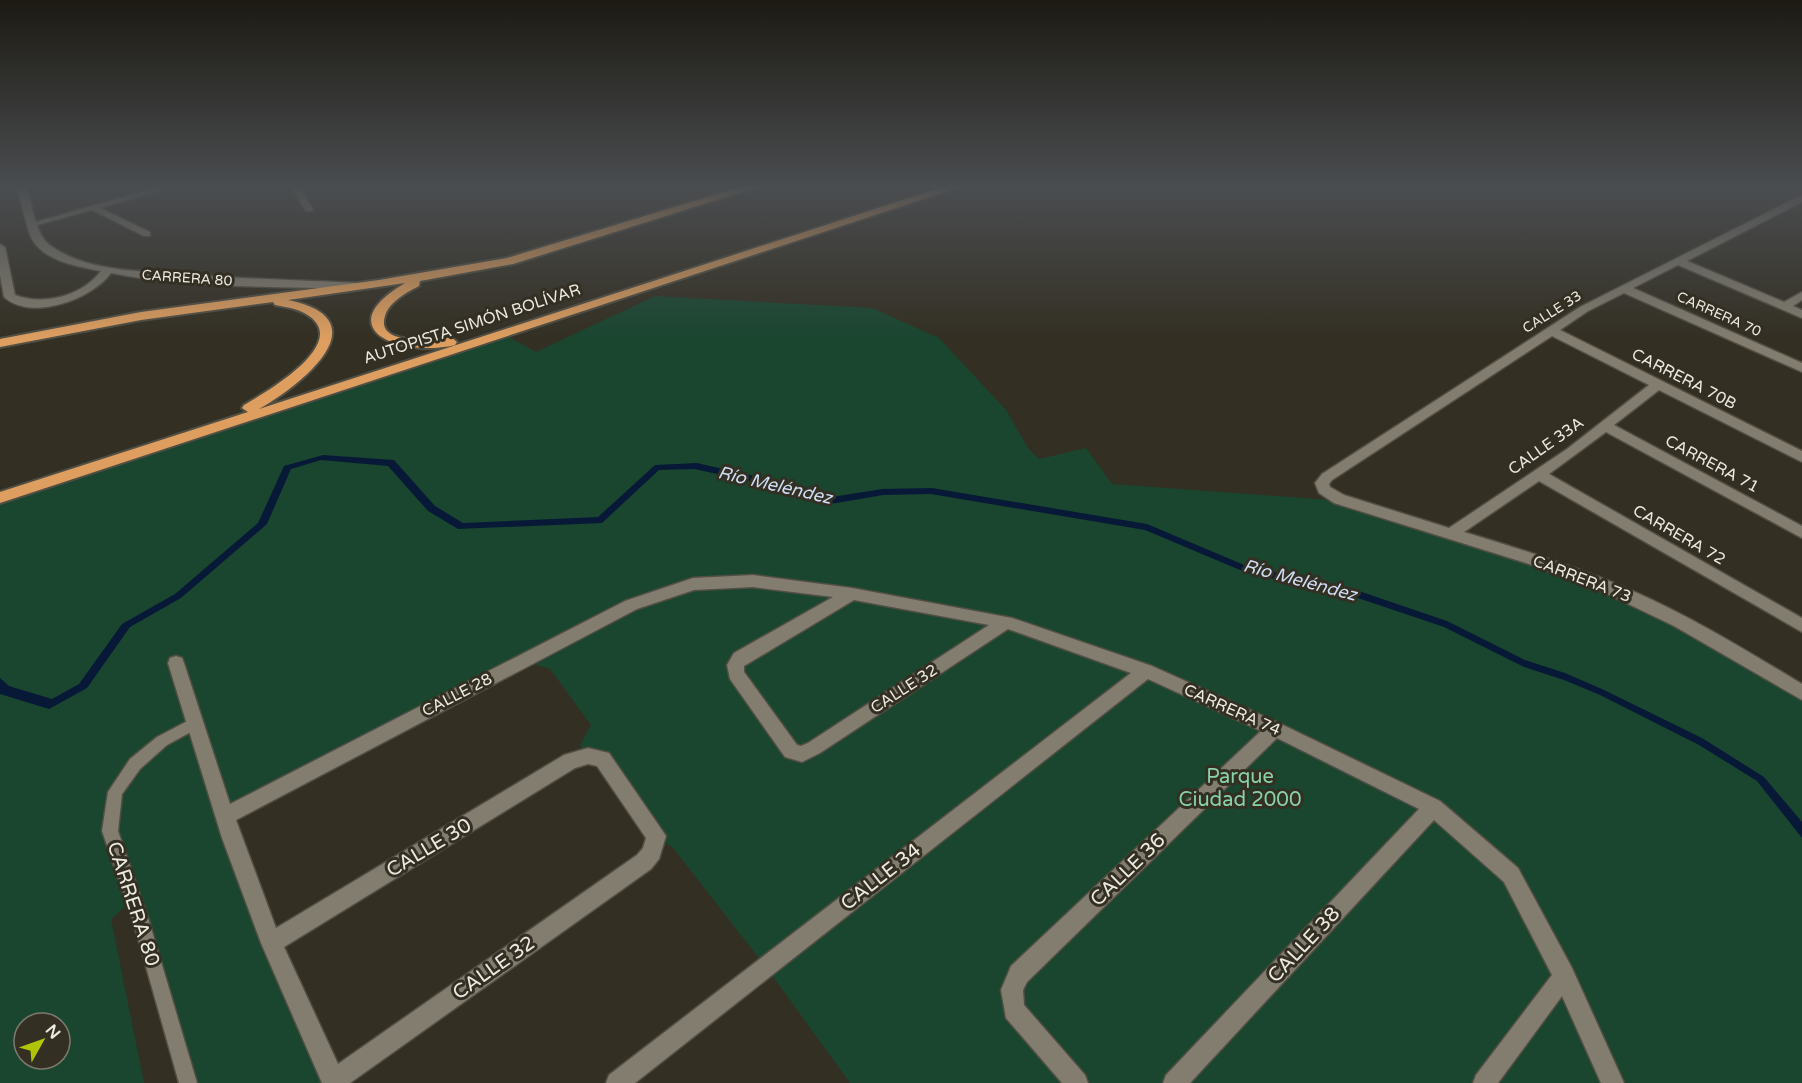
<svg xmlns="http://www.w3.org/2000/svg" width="1802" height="1083" font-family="'Varela Round',sans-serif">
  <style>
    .green { fill: #1a4630; fill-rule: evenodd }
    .water { fill: #081938 }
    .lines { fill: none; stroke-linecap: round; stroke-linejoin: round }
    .service-casing { stroke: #514e43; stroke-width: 3 }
    .minor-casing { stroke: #514e43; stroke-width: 3 }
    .secondary-casing { stroke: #514e43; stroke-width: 3 }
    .trunk-casing { stroke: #514e43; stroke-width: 4 }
    .service { fill: #827d6f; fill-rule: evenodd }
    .minor { fill: #827d6f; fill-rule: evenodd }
    .secondary { fill: #827d6f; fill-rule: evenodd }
    .trunk { fill: #de9e60; fill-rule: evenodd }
    .labels { text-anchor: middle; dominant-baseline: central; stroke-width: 6; stroke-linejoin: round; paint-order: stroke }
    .far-street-label { font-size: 14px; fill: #ece9e1; stroke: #332f23 }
    .street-label { font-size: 16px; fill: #ece9e1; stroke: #332f23 }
    .water-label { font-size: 18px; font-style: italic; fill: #ceddf6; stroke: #332f23 }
    .near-park-label { font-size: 20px; fill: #88d2a8; stroke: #332f23 }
    .near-street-label { font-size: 20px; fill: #ece9e1; stroke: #332f23 }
  </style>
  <rect width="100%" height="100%" fill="#332f23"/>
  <path class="green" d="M655,296L872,308L939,338L1006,410L1028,448L1039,459L1086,448L1112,484L1345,501L1603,585L1802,693V1083H850L766,967L673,848L656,836L603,759L588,756L580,745L591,725L550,669L524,661L225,816L335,1083H188L131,902L111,919L144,1083H0V498L501,333L536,352ZM24,1023H60V1059H24Z"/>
  <path class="water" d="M323,455L394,460L435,506L463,523L598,517L655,465L697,463L772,480L832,497L882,489L932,488L1147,524L1249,567L1350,588L1447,621L1525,660L1565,673L1602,689L1702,738L1764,777L1802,822V838L1757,781L1699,745L1600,695L1564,680L1524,667L1444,627L1349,595L1247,573L1145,530L931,494L883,495L831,504L769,485L694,469L659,470L602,523L458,529L428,511L388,466L321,460L291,469L267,524L181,598L130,627L87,688L49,709L0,694V678L9,686L52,699L79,684L122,624L175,594L258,523L284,466Z"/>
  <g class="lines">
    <defs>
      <g id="service">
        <path d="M158,187H173L100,208L150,232V236H144L92,210L33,226L29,224Z"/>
        <path d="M291,187H299L313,209L312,211H306Z"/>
        <path d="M195,717L200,719L202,723L200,727L167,745L140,769L122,794L118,831L149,921L197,1083H179L133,921L102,831L108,792L130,759L157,737Z"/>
      </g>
      <g id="minor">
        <path d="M1802,195V202L1687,261L1784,302L1802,292V300L1793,306L1802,310V318L1678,265L1633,288L1802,363V372L1624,293L1588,311L1560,330L1802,451V462L1659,390L1614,425L1802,526V538L1606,432L1549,474L1802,618V632L1539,481L1464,532C1521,549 1578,567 1633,591C1692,617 1747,651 1802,684V700L1674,626L1597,589L1532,565L1334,503L1319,493L1315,483L1322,474L1580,307ZM1552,336L1649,385L1567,449L1449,528L1344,495L1330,487L1329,484L1332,480Z"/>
        <path d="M753,575L852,588L1012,618L1152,666L1281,724L1440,801L1518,868L1572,968L1624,1083H1601L1562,996L1498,1083H1473L1476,1075L1552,975L1504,882L1434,820L1190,1083H1163L1166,1075L1419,809L1277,738L1027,982L1023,990L1024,1005L1085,1075L1088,1083H1062L1006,1018L1001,990L1011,966L1261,731L1148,679L635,1083H606L609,1075L1131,673L1008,629L820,753L802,762L785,757L730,679L727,665L734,653L833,597L753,587L694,590L637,609L236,820L276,928L564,755L588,748L609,753L666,836L659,859L651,869L350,1083H322L261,943L222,838L168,663L170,658L176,656L182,658L184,663L230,804L625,601L693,578ZM854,600L989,625L808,743L801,746L797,745L744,672V666ZM588,764L597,766L646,838L643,848L637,855L338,1064L284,947L575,768Z"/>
      </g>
      <path id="secondary" d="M17,187H27C32,205 35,235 51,246C86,271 138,271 180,274C239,279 299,280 359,283L365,286L359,289C277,286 192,289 111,273C92,299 32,322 4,297L0,275V244L5,247L15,295C44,306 82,296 101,271C79,267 42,261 31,237C25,222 22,203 17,187Z"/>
      <path id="trunk" d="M740,187H758L513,264L420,281L419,286C407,292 389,302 385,316C375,347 435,338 449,338C454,338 453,339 457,342L455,345C401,358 327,329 405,283L288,300C384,320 300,386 259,409L943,187H960L0,503V492L248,412L242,408L244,405C265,393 354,342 306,314C296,308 285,307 275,305L273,302L141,320L0,347V339L141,312L379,280L507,258Z"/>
    </defs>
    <use href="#service" class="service-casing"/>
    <use href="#minor" class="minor-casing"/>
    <use href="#secondary" class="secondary-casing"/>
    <use href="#trunk" class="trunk-casing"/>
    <use href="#service" class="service"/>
    <use href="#minor" class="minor"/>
    <use href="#secondary" class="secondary"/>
    <use href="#trunk" class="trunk"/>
  </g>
  <linearGradient id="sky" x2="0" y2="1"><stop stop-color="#1c1a13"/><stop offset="0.55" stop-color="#4a4d50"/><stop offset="1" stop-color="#4a4d50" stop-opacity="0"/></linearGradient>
  <rect width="1802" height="339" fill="url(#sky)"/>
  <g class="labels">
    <g class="far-street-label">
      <text transform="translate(187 278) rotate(4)">CARRERA 80</text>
      <text transform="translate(1552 312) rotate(-32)">CALLE 33</text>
      <text transform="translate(1719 314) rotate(24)">CARRERA 70</text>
    </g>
    <g class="street-label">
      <text transform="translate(472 324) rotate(-18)">AUTOPISTA SIMÓN BOLÍVAR</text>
      <text transform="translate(1684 379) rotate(27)">CARRERA 70B</text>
      <text transform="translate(1546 446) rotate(-35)">CALLE 33A</text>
      <text transform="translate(1712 464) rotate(28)">CARRERA 71</text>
      <text transform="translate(1679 535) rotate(30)">CARRERA 72</text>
      <text transform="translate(1582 579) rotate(21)">CARRERA 73</text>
      <text transform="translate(904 689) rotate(-33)">CALLE 32</text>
      <text transform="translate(457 695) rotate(-27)">CALLE 28</text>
      <text transform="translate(1232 710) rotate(24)">CARRERA 74</text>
    </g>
    <g class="water-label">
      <text transform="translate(775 485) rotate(13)">Río Meléndez</text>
      <text transform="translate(1300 580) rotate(15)">Río Meléndez</text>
    </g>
    <g class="near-park-label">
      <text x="1240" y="777">Parque<tspan x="1240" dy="23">Ciudad 2000</tspan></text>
    </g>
    <g class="near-street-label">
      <text transform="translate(429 848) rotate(-31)">CALLE 30</text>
      <text transform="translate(1128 870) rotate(-44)">CALLE 36</text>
      <text transform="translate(881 877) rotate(-38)">CALLE 34</text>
      <text transform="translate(133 904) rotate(72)">CARRERA 80</text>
      <text transform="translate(1304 945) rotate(-47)">CALLE 38</text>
      <text transform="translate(494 968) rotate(-35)">CALLE 32</text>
    </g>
  </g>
  <g transform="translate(42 1041) rotate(50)"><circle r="28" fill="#332f23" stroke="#7d796f" stroke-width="1.5"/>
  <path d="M0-4.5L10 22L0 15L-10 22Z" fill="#afc506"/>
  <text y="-9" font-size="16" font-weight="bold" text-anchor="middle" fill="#ece9e1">N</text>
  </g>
</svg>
